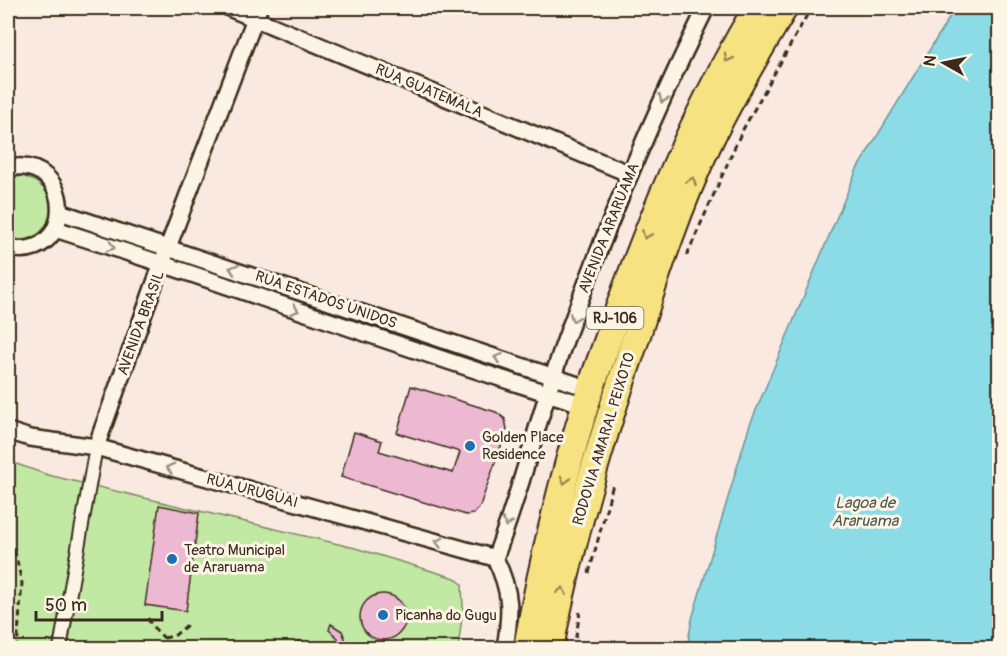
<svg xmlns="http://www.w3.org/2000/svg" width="1007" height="656" font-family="Pangolin,sans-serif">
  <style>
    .green { fill: #c2e9a3; stroke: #7e8a60; stroke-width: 1.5 }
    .water { fill: #8cdce8; stroke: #6c9597; stroke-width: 1.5 }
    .building { fill: #edb8d2; stroke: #3b2a1e; stroke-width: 1.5 }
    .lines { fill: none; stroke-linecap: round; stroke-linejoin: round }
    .pedestrian-casing { stroke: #3b2a1e; stroke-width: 16 }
    .minor-casing { stroke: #3b2a1e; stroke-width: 20 }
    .trunk-casing { stroke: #3b2a1e; stroke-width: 30 }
    .path { stroke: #3b2a1e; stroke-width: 3; stroke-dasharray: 6 4.5; stroke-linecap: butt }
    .pedestrian { stroke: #fcf5e5; stroke-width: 12 }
    .minor { stroke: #fcf5e5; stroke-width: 15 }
    .trunk { stroke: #f7e281; stroke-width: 26 }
    .oneway { stroke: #998650 }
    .oneway2 { stroke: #9c9082 }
    .poi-dot { fill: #1f6fb2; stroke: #fcf5e5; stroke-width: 2 }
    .labels { text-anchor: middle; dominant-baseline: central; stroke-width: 6; stroke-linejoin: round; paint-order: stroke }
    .shield { fill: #fcf5e5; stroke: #75675a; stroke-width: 1.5 }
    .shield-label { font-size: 14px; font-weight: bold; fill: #3b2a1e }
    .street-label { font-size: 15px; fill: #3b2a1e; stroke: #fcf5e5 }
    .poi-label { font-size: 15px; fill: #3b2a1e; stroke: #fcf5e5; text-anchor: start }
    .water-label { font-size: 16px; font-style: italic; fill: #4f5650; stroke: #fcf5e5 }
  </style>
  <rect width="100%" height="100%" fill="#f9e9e1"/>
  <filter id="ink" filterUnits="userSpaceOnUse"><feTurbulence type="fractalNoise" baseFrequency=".0167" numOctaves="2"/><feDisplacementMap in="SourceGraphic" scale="12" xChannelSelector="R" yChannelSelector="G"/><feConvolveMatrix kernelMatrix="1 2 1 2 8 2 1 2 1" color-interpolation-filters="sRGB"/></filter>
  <g filter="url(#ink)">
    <g class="green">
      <path d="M22,176C73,189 48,254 8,237V179Z"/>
      <path d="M8,461L48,475L355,548L455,578L462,584L463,609L458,648H8Z"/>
    </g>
    <path class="water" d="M955,8H999V648H687L692,619L749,427L857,169Z"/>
    <g class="building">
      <path d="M411,386L496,412L505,419L507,429L480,506L474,514L466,515L341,477L354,432L382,441L379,451L453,473L460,452L397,433Z"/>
      <path d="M159,505L199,513L186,611L145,605Z"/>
      <circle cx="383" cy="617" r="23"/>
      <path d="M331,624L342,631L346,641L345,648H338V638L329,630Z"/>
    </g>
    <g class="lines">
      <defs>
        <path id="pedestrian" d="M60,648L96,447"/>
        <g id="minor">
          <path d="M229,8L630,174"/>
          <path d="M8,168C76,154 77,263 8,248"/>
          <path d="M60,212L590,389"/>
          <path d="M55,229C233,285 407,351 585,405"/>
          <path d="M8,431L30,438L96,447L495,558"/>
          <path d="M96,447L162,263L259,8"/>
          <path d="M495,558C523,486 540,410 566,338C607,225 653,114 706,8"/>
          <path d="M495,558C512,593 511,611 505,648"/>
        </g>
        <g id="trunk">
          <path d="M527,648C541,567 561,485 585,406C593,379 604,352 613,325C652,214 697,108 757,8"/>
          <path d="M550,648C570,542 601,440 636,338C657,272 679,205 709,142C731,96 758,52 784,8"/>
        </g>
      </defs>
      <use href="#pedestrian" class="pedestrian-casing"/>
      <use href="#minor" class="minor-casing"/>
      <use href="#trunk" class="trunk-casing"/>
      <g class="path">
        <path d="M687,255L741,133L811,8"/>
        <path d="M8,555L10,550L13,549L15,552L22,583L17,648"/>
        <path d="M589,573L613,484"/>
        <path d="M148,618L151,625L164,638L163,648"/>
        <path d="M164,638L174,636L187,625"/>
        <path d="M298,640L302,648"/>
        <path d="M574,648L580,612"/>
      </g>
      <use href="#pedestrian" class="pedestrian"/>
      <use href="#minor" class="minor"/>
      <use href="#trunk" class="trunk"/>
    </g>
    <defs><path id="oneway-chevron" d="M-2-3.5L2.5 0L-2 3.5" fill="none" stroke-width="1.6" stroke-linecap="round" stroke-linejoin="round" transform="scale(1.5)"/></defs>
    <g class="oneway">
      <use href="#oneway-chevron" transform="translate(728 58) rotate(119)"/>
      <use href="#oneway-chevron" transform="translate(692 181) rotate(-67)"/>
      <use href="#oneway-chevron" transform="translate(646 235) rotate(112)"/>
      <use href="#oneway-chevron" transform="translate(565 480) rotate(105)"/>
      <use href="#oneway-chevron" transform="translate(562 591) rotate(-78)"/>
    </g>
    <g class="oneway2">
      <use href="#oneway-chevron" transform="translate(663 99) rotate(114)"/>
      <use href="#oneway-chevron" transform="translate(111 247) rotate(17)"/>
      <use href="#oneway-chevron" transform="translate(233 269) rotate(-161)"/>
      <use href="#oneway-chevron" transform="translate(295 310) rotate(19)"/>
      <use href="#oneway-chevron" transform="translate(574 318) rotate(111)"/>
      <use href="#oneway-chevron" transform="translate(498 358) rotate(-161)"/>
      <use href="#oneway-chevron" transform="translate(170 468) rotate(-165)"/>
      <use href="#oneway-chevron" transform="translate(507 523) rotate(107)"/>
      <use href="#oneway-chevron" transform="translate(439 542) rotate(-165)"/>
    </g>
  </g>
  <g class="poi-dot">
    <circle cx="470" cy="446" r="6"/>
    <circle cx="172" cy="559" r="6"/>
    <circle cx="383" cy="615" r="6"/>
  </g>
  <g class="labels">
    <rect class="shield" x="586.5" y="307" width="57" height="22" rx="4.5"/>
    <g class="shield-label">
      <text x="615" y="318">RJ-106</text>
    </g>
    <g class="street-label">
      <text transform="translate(429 91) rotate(23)">RUA GUATEMALA</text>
      <text transform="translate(609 228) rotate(-68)">AVENIDA ARARUAMA</text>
      <text transform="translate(326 300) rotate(19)">RUA ESTADOS UNIDOS</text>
      <text transform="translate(141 323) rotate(-70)">AVENIDA BRASIL</text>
      <text transform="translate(604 439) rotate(-73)">RODOVIA AMARAL PEIXOTO</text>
      <text transform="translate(252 491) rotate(15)">RUA URUGUAI</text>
    </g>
    <g class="poi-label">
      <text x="482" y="437">Golden Place<tspan x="482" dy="17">Residence</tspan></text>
      <text x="184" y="550">Teatro Municipal<tspan x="184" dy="17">de Araruama</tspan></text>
      <text x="395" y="615">Picanha do Gugu</text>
    </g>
    <g class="water-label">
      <text x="865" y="503">Lagoa de<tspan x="865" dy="18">Araruama</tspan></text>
    </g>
  </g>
  <rect width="1007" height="656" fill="none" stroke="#fcf5e5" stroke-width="30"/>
  <rect x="15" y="15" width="977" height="626" fill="none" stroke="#3b2a1e" stroke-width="2" filter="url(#ink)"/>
  <g transform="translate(944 63) rotate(279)" stroke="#fcf5e5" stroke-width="4.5" paint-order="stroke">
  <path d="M0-4.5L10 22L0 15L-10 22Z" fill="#3b2a1e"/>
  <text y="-9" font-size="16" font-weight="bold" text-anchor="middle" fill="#3b2a1e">N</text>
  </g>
  <path d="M36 611v9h126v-9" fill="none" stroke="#3b2a1e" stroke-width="3"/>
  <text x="45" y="611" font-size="18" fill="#3b2a1e" stroke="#fcf5e5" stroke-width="4.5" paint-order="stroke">50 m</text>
</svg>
